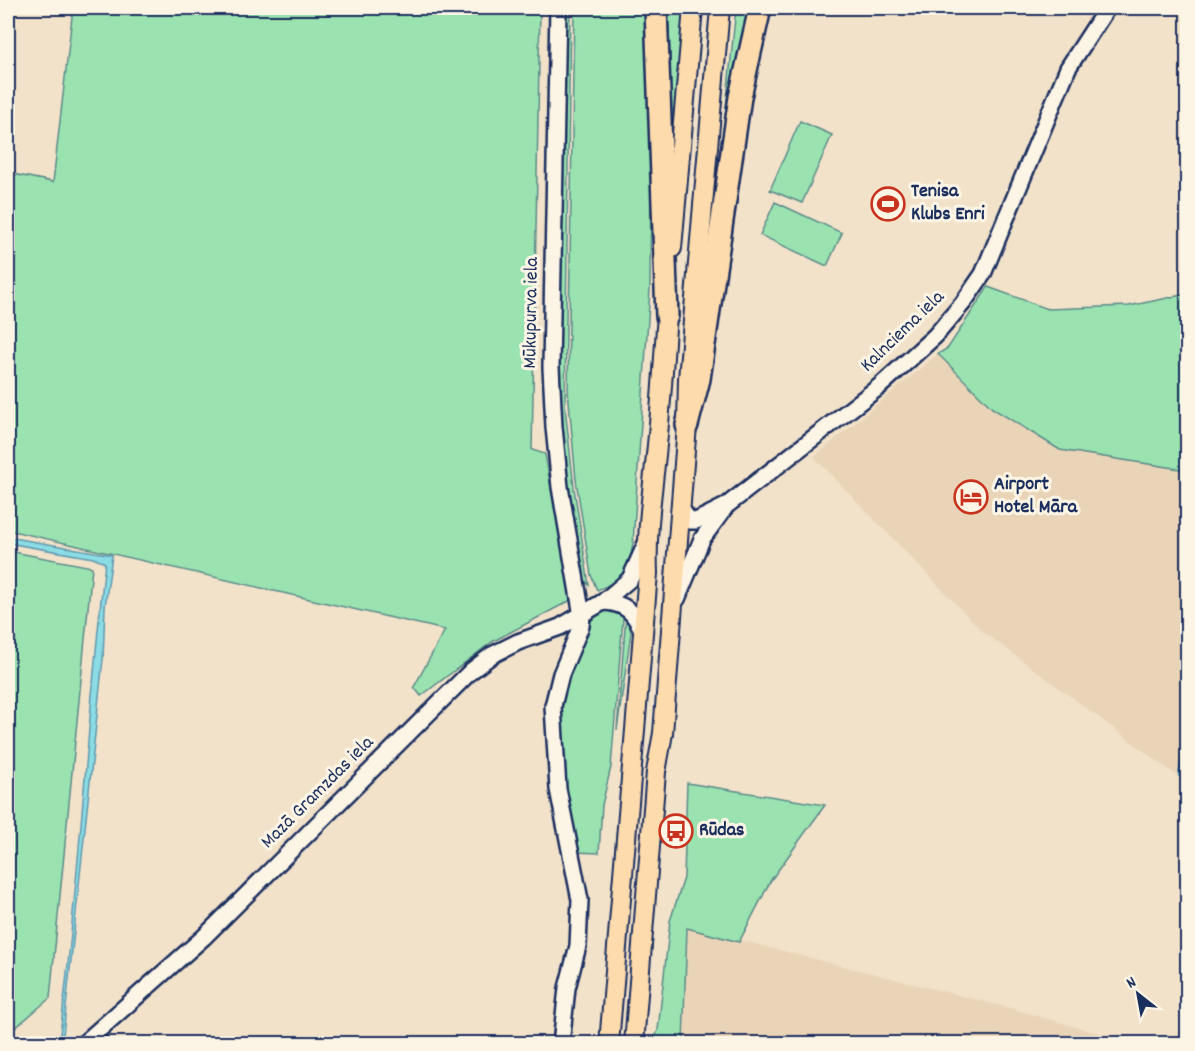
<svg xmlns="http://www.w3.org/2000/svg" width="1195" height="1051" font-family="Dekko,sans-serif">
  <style>
    .built { fill: #ead4b7 }
    .green { fill: #9ae3b1; stroke: #5a8988; stroke-width: 1.5 }
    .water { fill: #8bdce4; stroke: #5e97ae; stroke-width: 1.5 }
    .lines { fill: none; stroke-linecap: round; stroke-linejoin: round }
    .stream { stroke: #5e97ae; stroke-width: 4.5 }
    .minor-casing { stroke: #1b2f5e; stroke-width: 20 }
    .major-casing { stroke: #1b2f5e; stroke-width: 22 }
    .highway-casing { stroke: #1b2f5e; stroke-width: 26 }
    .minor { stroke: #fcf5e5; stroke-width: 15 }
    .major { stroke: #fedbac; stroke-width: 18 }
    .highway { stroke: #fedbac; stroke-width: 21 }
    .labels { text-anchor: middle; dominant-baseline: central; stroke-width: 6; stroke-linejoin: round; paint-order: stroke }
    .poi-label { font-size: 20px; font-weight: bold; fill: #1b2f5e; stroke: #fcf5e5; text-anchor: start }
    .street-label { font-size: 20px; fill: #1b2f5e; stroke: #fcf5e5 }
  </style>
  <rect width="100%" height="100%" fill="#f2e2ca"/>
  <filter id="ink" filterUnits="userSpaceOnUse"><feTurbulence type="fractalNoise" baseFrequency=".0167" numOctaves="2"/><feDisplacementMap in="SourceGraphic" scale="12" xChannelSelector="R" yChannelSelector="G"/><feConvolveMatrix kernelMatrix="1 2 1 2 8 2 1 2 1" color-interpolation-filters="sRGB"/></filter>
  <g filter="url(#ink)">
    <g class="built">
      <path d="M938,354L992,408L1060,450L1187,470V783L981,630L814,457Z"/>
      <path d="M687,927L1010,1008L1132,1043L683,1044Z"/>
    </g>
    <g class="green">
      <path d="M73,8H540L532,450L545,454L571,600L492,642L421,696L414,687L445,630L8,530V173L53,182Z"/>
      <path d="M564,8H570L565,407L574,488L589,585L583,579L568,490L558,377Z"/>
      <path d="M574,8H646L651,163L650,289L633,543C630,567 621,582 597,590L591,575L576,480L568,390Z"/>
      <path d="M668,8H683L673,150H668L670,54Z"/>
      <path d="M736,8H753L722,148Z"/>
      <path d="M800,121L832,135L802,203L770,190Z"/>
      <path d="M775,202L842,233L827,266L760,235Z"/>
      <path d="M988,287L1048,309L1129,306L1187,294V470L1060,450L992,408L938,354L948,348Z"/>
      <path d="M8,551L92,567L50,998L8,1034Z"/>
      <path d="M612,609L622,614L623,618L611,767L602,805L599,853L575,852C566,803 551,740 561,691C564,676 574,659 580,644C586,629 593,610 612,609Z"/>
      <path d="M626,615L631,632L617,730Z"/>
      <path d="M687,783L825,805L771,880L739,942L687,928L683,1043H653L658,1030L670,921L684,878Z"/>
    </g>
    <path class="water" d="M8,537L112,555L105,607L103,659L63,1035L60,1034C80,877 87,719 105,563L93,558L8,543Z"/>
    <g class="lines">
      <path class="stream" d="M1180,775L1188,727"/>
      <defs>
        <g id="minor">
          <path d="M558,8L551,367L554,427L560,487L582,616L581,626L561,674L553,706L558,789L580,900L578,946L567,988L561,1044"/>
          <path d="M681,509L690,521H696L726,506L880,386L935,336L963,303L983,274L1068,68L1107,8"/>
          <path d="M677,599L702,539L724,509"/>
          <path d="M603,602C626,603 634,612 643,632"/>
          <path d="M83,1044L204,937L471,671L492,655L518,642L560,627L603,602L630,579L647,541"/>
        </g>
        <g id="major">
          <path d="M672,248L693,8"/>
          <path d="M609,1044L648,573C646,529 653,488 657,445C662,397 664,350 668,302"/>
          <path d="M634,1044L656,772L663,733L687,425L688,379L720,8"/>
        </g>
        <g id="highway">
          <path d="M656,8L667,316"/>
          <path d="M687,425L699,379L740,97L760,8"/>
        </g>
      </defs>
      <use href="#minor" class="minor-casing"/>
      <use href="#major" class="major-casing"/>
      <use href="#highway" class="highway-casing"/>
      <use href="#minor" class="minor"/>
      <use href="#major" class="major"/>
      <use href="#highway" class="highway"/>
    </g>
  </g>
  <defs>
    <symbol id="stadium-ring" viewBox="-11 -11 22 22"><circle r="9.5" fill="#fcf5e5" stroke="#c8321e" stroke-width="1.5"/><path d="M0-5a6.5 5 0 1 0 0 10a6.5 5 0 1 0 0-10ZM-3.5-1.8h7v3.6h-7Z" fill="#c8321e"/></symbol>
    <symbol id="hotel-ring" viewBox="-11 -11 22 22"><circle r="9.5" fill="#fcf5e5" stroke="#c8321e" stroke-width="1.5"/><path d="M-6-4.5h1.5V1H6V5H4.5V3h-9V5H-6ZM-4 0a1.8 1.8 0 1 1 3.6 0ZM.5 0V-2.5h3Q6-2.5 6 0Z" fill="#c8321e"/></symbol>
    <symbol id="bus-ring" viewBox="-11 -11 22 22"><circle r="9.5" fill="#fcf5e5" stroke="#c8321e" stroke-width="1.5"/><path d="M-5-6H5V4H4V6H2V4H-2V6H-4V4H-5ZM-3.5-4V0h7V-4ZM-3.5 1.2v1.5H-2V1.2ZM2 1.2v1.5H3.5V1.2Z" fill="#c8321e"/></symbol>
  </defs>
  <g fill-rule="evenodd">
    <use href="#stadium-ring" x="869" y="185" width="38" height="38"/>
    <use href="#hotel-ring" x="952" y="478" width="38" height="38"/>
    <use href="#bus-ring" x="657" y="812" width="38" height="38"/>
  </g>
  <g class="labels">
    <g class="poi-label">
      <text x="911" y="192">Tenisa<tspan x="911" dy="23">Klubs Enri</tspan></text>
      <text x="994" y="485">Airport<tspan x="994" dy="23">Hotel Māra</tspan></text>
      <text x="699" y="831">Rūdas</text>
    </g>
    <g class="street-label">
      <text transform="translate(532 313) rotate(-89)">Mūkupurva iela</text>
      <text transform="translate(903 332) rotate(-44)">Kalnciema iela</text>
      <text transform="translate(318 793) rotate(-45)">Mazā Gramzdas iela</text>
    </g>
  </g>
  <rect width="1195" height="1051" fill="none" stroke="#fcf5e5" stroke-width="30"/>
  <rect x="15" y="15" width="1165" height="1021" fill="none" stroke="#1b2f5e" stroke-width="2" filter="url(#ink)"/>
  <g transform="translate(1138 994) rotate(329)" stroke="#fcf5e5" stroke-width="4.5" paint-order="stroke">
  <path d="M0-4.5L10 22L0 15L-10 22Z" fill="#1b2f5e"/>
  <text y="-9" font-size="16" font-weight="bold" text-anchor="middle" fill="#1b2f5e">N</text>
  </g>
</svg>
